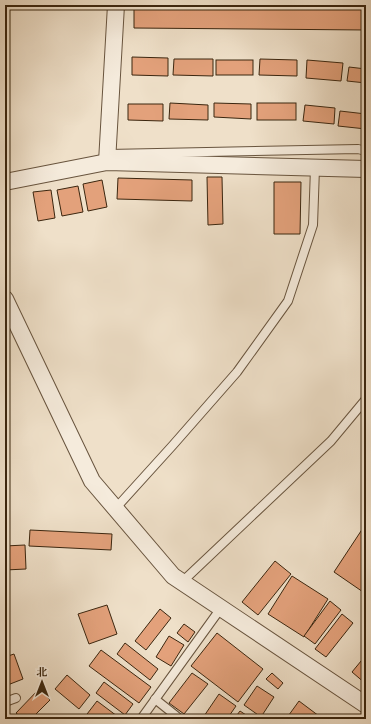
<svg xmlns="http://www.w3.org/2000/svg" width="371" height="724" font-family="'EB Garamond','Noto Serif SC',serif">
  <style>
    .building { fill: #e3a17b; stroke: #3b260f }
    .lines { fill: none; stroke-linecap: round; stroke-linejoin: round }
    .lane-casing { stroke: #68543e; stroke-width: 10 }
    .street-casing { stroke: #68543e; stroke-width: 18 }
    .lane { stroke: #f5ebdc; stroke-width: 8 }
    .street { stroke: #f5ebdc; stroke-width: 16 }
  </style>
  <rect width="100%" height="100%" fill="#efe0c9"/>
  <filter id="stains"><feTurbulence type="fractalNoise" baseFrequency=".005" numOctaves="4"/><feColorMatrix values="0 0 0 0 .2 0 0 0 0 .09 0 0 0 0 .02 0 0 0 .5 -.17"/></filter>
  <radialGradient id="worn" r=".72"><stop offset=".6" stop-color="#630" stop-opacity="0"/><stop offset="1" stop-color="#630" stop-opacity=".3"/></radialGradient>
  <g class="building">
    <path d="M134,6L366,9V30L134,28Z"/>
    <path d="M132,57L168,58V76L132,75Z"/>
    <path d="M174,59H213V76L173,75Z"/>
    <path d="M260,59L297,60V76L259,75Z"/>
    <rect x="216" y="60" width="37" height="15"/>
    <path d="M307,60L343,63L341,81L306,78Z"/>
    <path d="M349,67L366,69V83L347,81Z"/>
    <path d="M170,103L208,105V120L169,119Z"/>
    <path d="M214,103L251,104V119L214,117Z"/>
    <rect x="257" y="103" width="39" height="17"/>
    <path d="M128,104H163V121L128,120Z"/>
    <path d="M305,105L335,108L334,124L303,121Z"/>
    <path d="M340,111L366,114V129L338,126Z"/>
    <path d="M207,177H222L223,224L208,225Z"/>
    <path d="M118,178L192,180V201L117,199Z"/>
    <path d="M102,180L107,207L88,211L83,184Z"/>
    <path d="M274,182H301L300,234H274Z"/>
    <path d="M78,186L83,212L62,216L57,190Z"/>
    <path d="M51,190L55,218L38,221L33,192Z"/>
    <path d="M363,528L366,530V594L334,572Z"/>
    <path d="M30,530L112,534L111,550L29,546Z"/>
    <path d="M25,545L26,569L5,570V546Z"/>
    <path d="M275,561L291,574L258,615L242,602Z"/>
    <path d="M292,576L328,599L304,637L268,614Z"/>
    <path d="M330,601L341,610L315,644L304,636Z"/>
    <path d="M107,605L117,634L89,644L78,614Z"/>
    <path d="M160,609L171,618L146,650L135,641Z"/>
    <path d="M342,614L353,623L326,657L315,649Z"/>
    <path d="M184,624L195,632L188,642L177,633Z"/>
    <path d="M217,633L263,669L238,702L191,666Z"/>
    <path d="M169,636L184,645L171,666L156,657Z"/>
    <path d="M125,643L158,669L150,680L117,654Z"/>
    <path d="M101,650L151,687L139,703L89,666Z"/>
    <path d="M14,654L23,679L5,686V657Z"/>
    <path d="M366,655V684L352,672Z"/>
    <path d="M192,673L208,684L184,714L169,703Z"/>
    <path d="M272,673L283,683L278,689L266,679Z"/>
    <path d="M67,675L90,695L79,709L55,689Z"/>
    <path d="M104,682L133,704L125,715L96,693Z"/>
    <path d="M257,686L274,697L261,717L244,705Z"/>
    <path d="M39,689L50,700L31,719H23L16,713Z"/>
    <path d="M219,694L236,706L227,719H202Z"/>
    <path d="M97,701L121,719H86L84,718Z"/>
    <path d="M299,701L323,719H286Z"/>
    <path d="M240,711L252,719H234Z"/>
  </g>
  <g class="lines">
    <defs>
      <g id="lane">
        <path d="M108,154L358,149L366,151"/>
        <path d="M115,509L173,445L237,372L288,301L313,225L315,168"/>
        <path d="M182,582L331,441L366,399"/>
        <path d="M155,699L180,719"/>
        <path d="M5,702L16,698"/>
        <path d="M141,719L221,608"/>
      </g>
      <g id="street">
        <path d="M107,162L116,5"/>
        <path d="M5,182L107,162L366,169"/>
        <path d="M5,299L92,481L173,576L366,705"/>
      </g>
    </defs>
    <use href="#lane" class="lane-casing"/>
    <use href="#street" class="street-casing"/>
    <use href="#lane" class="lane"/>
    <use href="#street" class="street"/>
  </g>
  <rect width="371" height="724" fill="none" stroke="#efe0c9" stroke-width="20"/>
  <rect x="6" y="6" width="359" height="712" fill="none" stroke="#3b260f" stroke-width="2"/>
  <rect x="10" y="10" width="351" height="704" fill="none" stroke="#3b260f"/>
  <g transform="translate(42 682)" stroke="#f5ebdc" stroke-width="3" paint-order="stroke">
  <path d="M0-3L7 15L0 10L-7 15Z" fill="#3b260f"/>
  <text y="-6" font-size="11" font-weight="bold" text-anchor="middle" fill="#3b260f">北</text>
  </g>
  <rect width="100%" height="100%" filter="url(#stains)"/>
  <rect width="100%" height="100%" fill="url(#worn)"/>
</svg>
